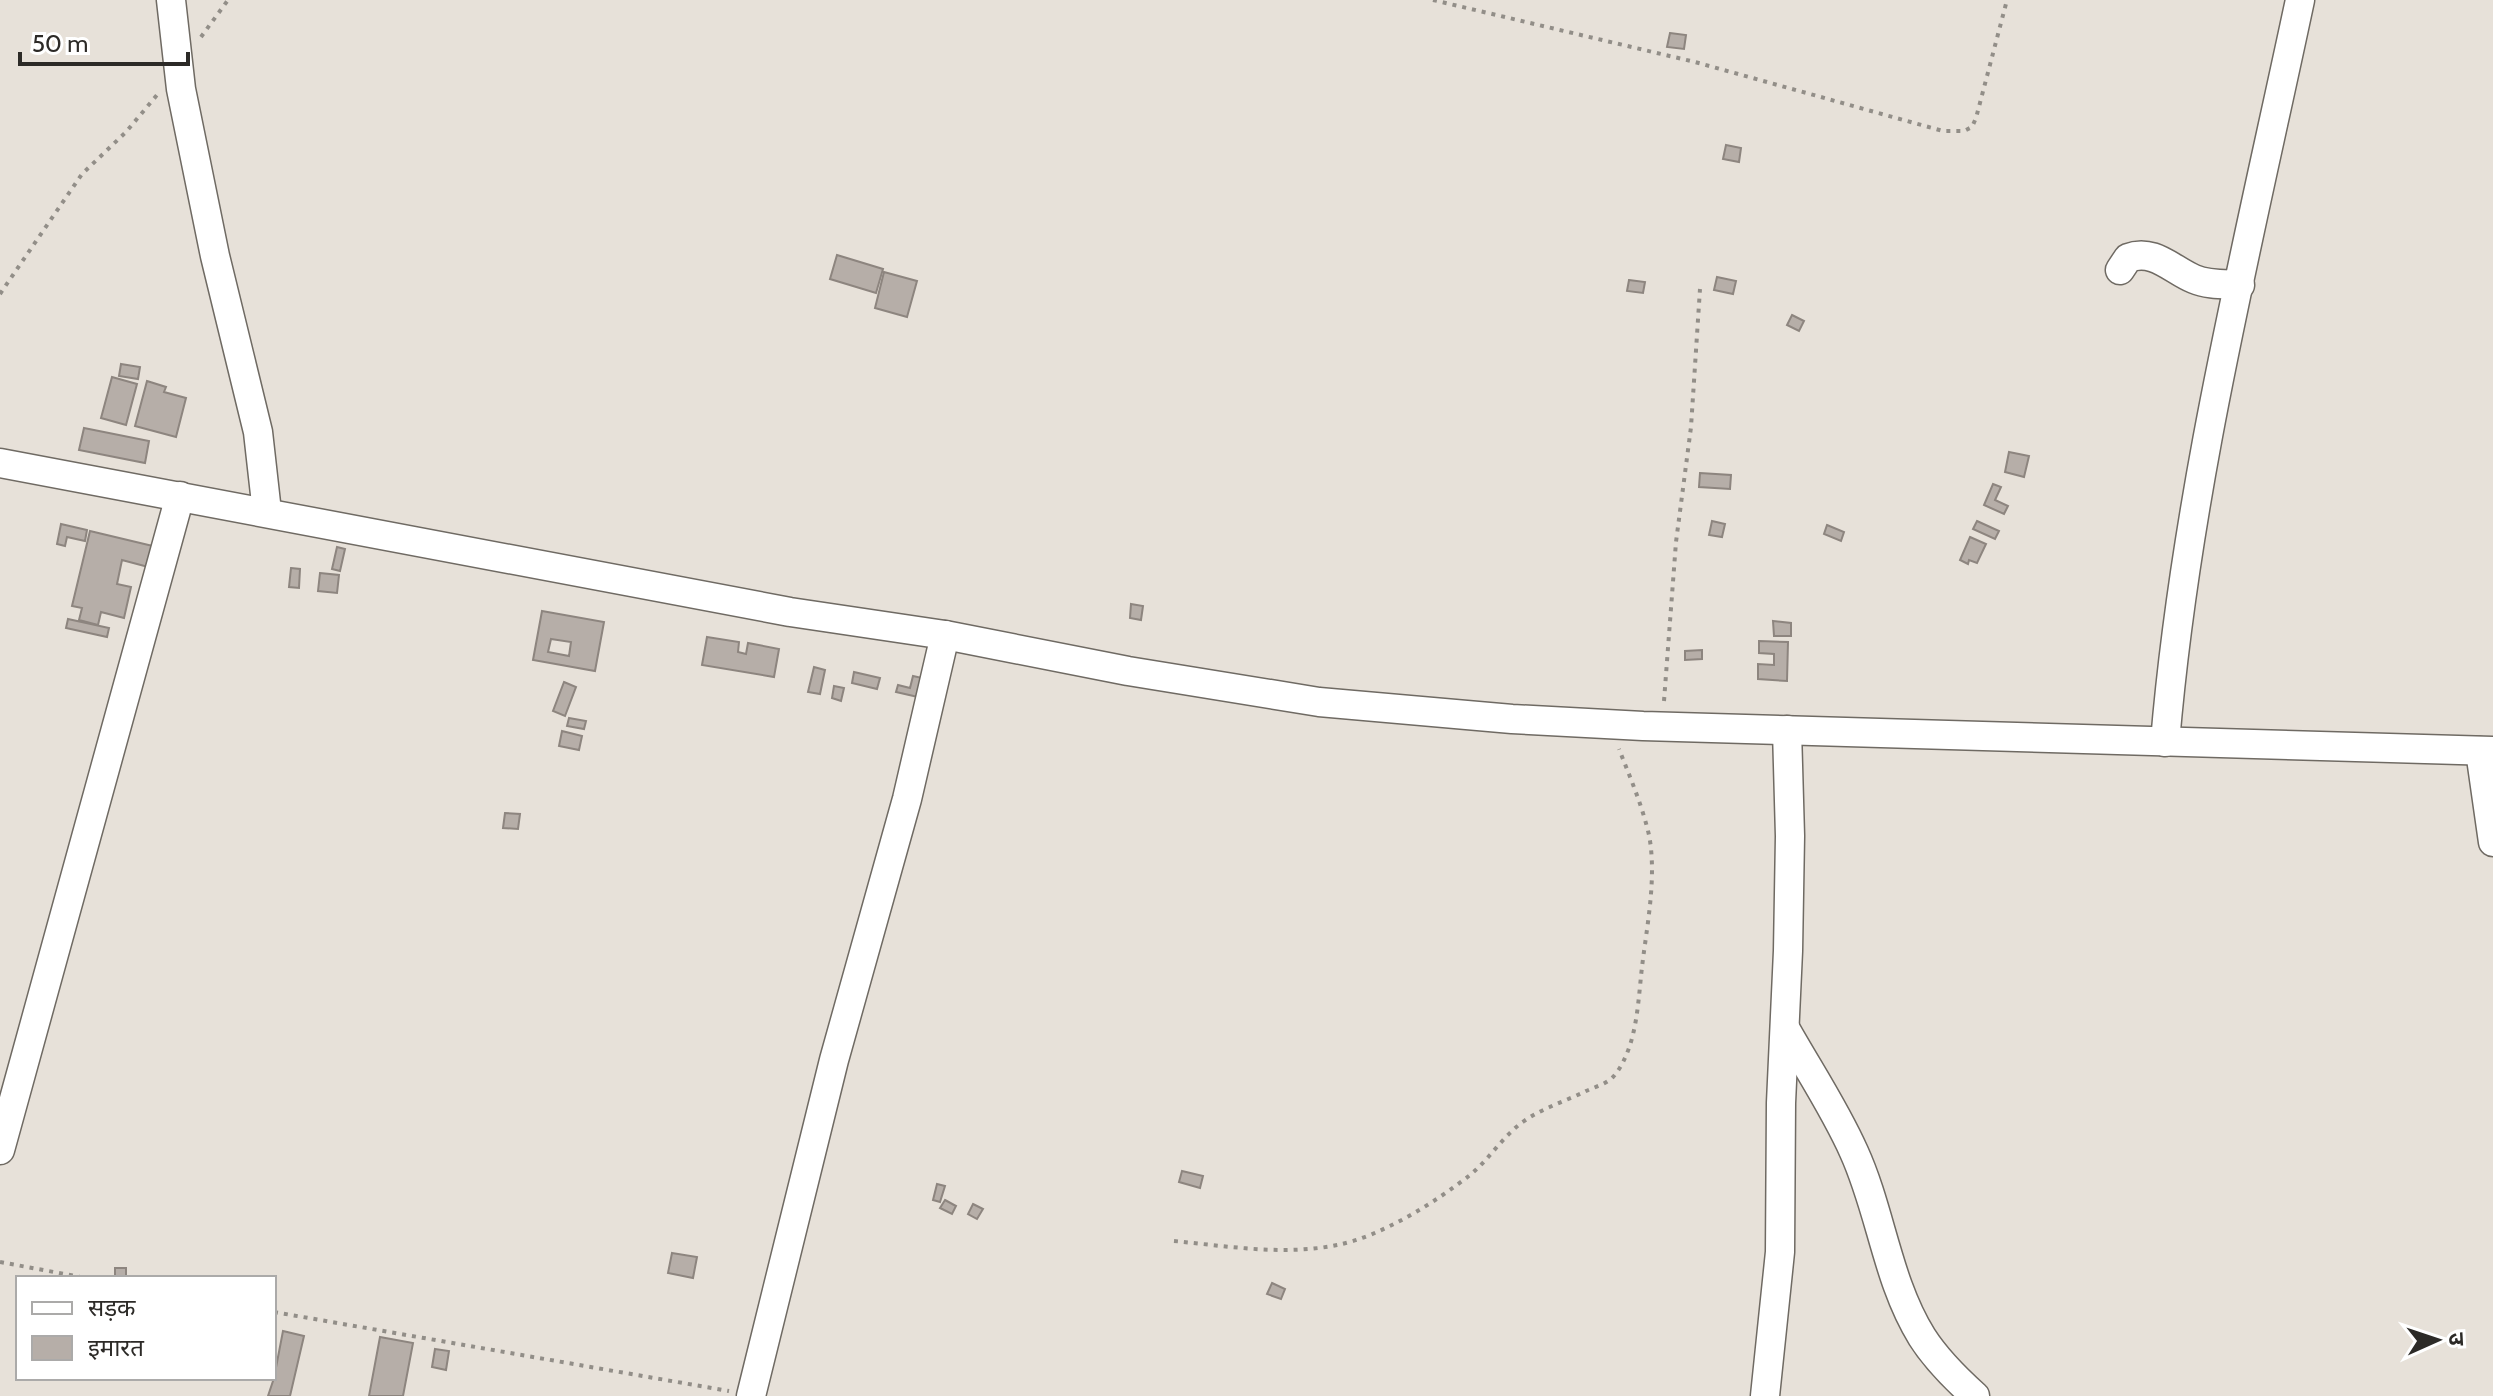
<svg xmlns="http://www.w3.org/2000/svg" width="2493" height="1396" font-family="Cabin,'Noto Sans Devanagari',sans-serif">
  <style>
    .building { fill: #b6aea8; stroke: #8d857f; stroke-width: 2; fill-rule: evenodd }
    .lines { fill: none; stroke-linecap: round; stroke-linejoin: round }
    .minor-casing { stroke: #6f6a63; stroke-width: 31 }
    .path { stroke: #928e88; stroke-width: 4; stroke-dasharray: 4 6; stroke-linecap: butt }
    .minor { stroke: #fff; stroke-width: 28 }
  </style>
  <rect width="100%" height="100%" fill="#e7e1d9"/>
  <g class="building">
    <path d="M1670,33L1686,35L1684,49L1667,47Z"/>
    <path d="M1726,145L1741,148L1739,162L1723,159Z"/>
    <path d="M837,255L883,269L876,293L830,279Z"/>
    <path d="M884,272L917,281L907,317L875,308Z"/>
    <path d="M1717,277L1736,281L1733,294L1714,290Z"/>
    <path d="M1629,280L1645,282L1643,293L1627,291Z"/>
    <path d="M1792,315L1804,321L1799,331L1787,325Z"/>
    <path d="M121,364L140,367L138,379L119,376Z"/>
    <path d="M112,377L137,384L126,425L101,418Z"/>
    <path d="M147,381L166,387L164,392L186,398L176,437L135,426Z"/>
    <path d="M84,428L149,441L145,463L79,450Z"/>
    <path d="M2009,452L2029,456L2024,477L2005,472Z"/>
    <path d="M1700,473L1731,475L1730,489L1699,487Z"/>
    <path d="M1993,484L2001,487L1995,500L2008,506L2004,514L1984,505Z"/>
    <path d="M1712,521L1725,524L1722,537L1709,535Z"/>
    <path d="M1977,521L1999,531L1995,539L1973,529Z"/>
    <path d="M61,524L87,530L85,541L67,537L65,546L57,544Z"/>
    <path d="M1827,525L1844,532L1841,541L1824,534Z"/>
    <path d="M90,531L157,547L152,568L122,560L117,584L131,587L124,618L101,612L98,625L79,620L82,608L72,606Z"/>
    <path d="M1970,537L1986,544L1977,563L1969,560L1968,564L1960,560Z"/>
    <path d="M337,547L345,549L340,571L332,569Z"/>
    <path d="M291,568L300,569L299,588L289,587Z"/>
    <path d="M320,573L339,575L337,593L318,591Z"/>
    <path d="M1131,604L1143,606L1141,620L1130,618Z"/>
    <path d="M542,611L604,622L595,671L533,660ZM551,639L571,642L569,656L548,652Z"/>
    <path d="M68,619L109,628L107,637L66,628Z"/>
    <path d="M1773,621L1791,623V636H1774Z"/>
    <path d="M707,637L739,642L738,652L746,654L748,643L779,649L774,677L702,665Z"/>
    <path d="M1759,641L1788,642L1787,681L1758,679V664L1774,665V654L1759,653Z"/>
    <path d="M1702,650V659L1685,660V651Z"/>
    <path d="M814,667L825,670L820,694L808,692Z"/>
    <path d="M854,672L880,678L877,689L852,683Z"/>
    <path d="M913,676L922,678L918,697L896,692L898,685L910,688Z"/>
    <path d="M564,682L576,687L565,716L553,711Z"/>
    <path d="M834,686L844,688L841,701L832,698Z"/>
    <path d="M569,718L586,721L584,729L567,726Z"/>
    <path d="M562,731L582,736L579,750L559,746Z"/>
    <path d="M505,813L520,814L518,829L503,828Z"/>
    <path d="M1182,1171L1203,1176L1200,1188L1179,1182Z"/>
    <path d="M937,1184L945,1186L940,1202L933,1200Z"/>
    <path d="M945,1200L956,1206L952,1214L940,1208Z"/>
    <path d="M973,1204L983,1209L977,1219L968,1214Z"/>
    <path d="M672,1253L697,1257L693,1278L668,1273Z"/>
    <rect x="115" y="1268" width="11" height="10"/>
    <path d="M1272,1283L1285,1289L1281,1299L1267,1294Z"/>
    <path d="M283,1331L304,1336L290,1396H268L274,1378Z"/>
    <path d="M380,1337L413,1343L403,1396H369Z"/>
    <path d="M435,1349L449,1351L446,1370L432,1367Z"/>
  </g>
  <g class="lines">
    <defs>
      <g id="minor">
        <path d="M171,0L181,89L215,256L258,432L267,512"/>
        <path d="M2120,270L2128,258C2154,248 2172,270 2194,279C2208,285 2225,284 2240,285"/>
        <path d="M0,463L790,612L945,635L1128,671L1319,702L1512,719L1643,726L2493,751"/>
        <path d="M2165,742C2186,492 2248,245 2300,0"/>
        <path d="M2480,751L2493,842"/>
        <path d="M1785,1028C1808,1069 1835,1109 1854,1152C1881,1211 1887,1281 1922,1337C1936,1359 1955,1378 1975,1396"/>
        <path d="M0,1150L180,496"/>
        <path d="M751,1396L834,1060L907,799L945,635"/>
        <path d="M1765,1396L1780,1252L1781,1103L1788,951L1790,836L1787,730"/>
      </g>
    </defs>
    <use href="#minor" class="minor-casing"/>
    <g class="path">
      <path d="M1433,0L1695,62L1943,131H1964L1972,127L1976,118L2007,0"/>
      <path d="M201,37L228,0"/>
      <path d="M0,294L82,174L126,132L157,95"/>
      <path d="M1664,701L1676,542L1691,427L1700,289"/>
      <path d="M1174,1241C1227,1246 1284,1256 1337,1245C1380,1237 1436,1202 1470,1175C1486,1162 1497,1145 1512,1131C1532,1111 1562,1103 1586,1091C1595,1087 1606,1084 1613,1077C1621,1068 1626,1057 1630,1045C1638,1020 1639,993 1642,967C1647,925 1657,877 1649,835C1642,805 1630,777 1619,749"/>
      <path d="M0,1262L86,1278"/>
      <path d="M274,1312L729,1391"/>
    </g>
    <use href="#minor" class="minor"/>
  </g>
  <rect x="16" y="1276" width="260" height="104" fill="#ffffff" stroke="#abaaa9" stroke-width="2"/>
  <rect x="32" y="1302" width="40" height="12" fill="#ffffff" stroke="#abaaa9" stroke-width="2"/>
  <text x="88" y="1316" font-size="24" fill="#2c2a27">सड़क</text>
  <rect x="32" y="1336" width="40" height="24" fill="#b6aea8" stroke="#abaaa9" stroke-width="2"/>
  <text x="88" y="1356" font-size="24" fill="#2c2a27">इमारत</text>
  <g transform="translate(2437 1340) rotate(87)" stroke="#ffffff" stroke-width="6" paint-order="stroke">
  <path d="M0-6L14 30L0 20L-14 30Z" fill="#2c2a27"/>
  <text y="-12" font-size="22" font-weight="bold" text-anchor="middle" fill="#2c2a27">उ</text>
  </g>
  <path d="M20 52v12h168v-12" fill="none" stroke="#2c2a27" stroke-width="4"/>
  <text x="32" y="52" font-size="24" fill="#2c2a27" stroke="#ffffff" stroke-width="6" paint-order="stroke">50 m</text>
</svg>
